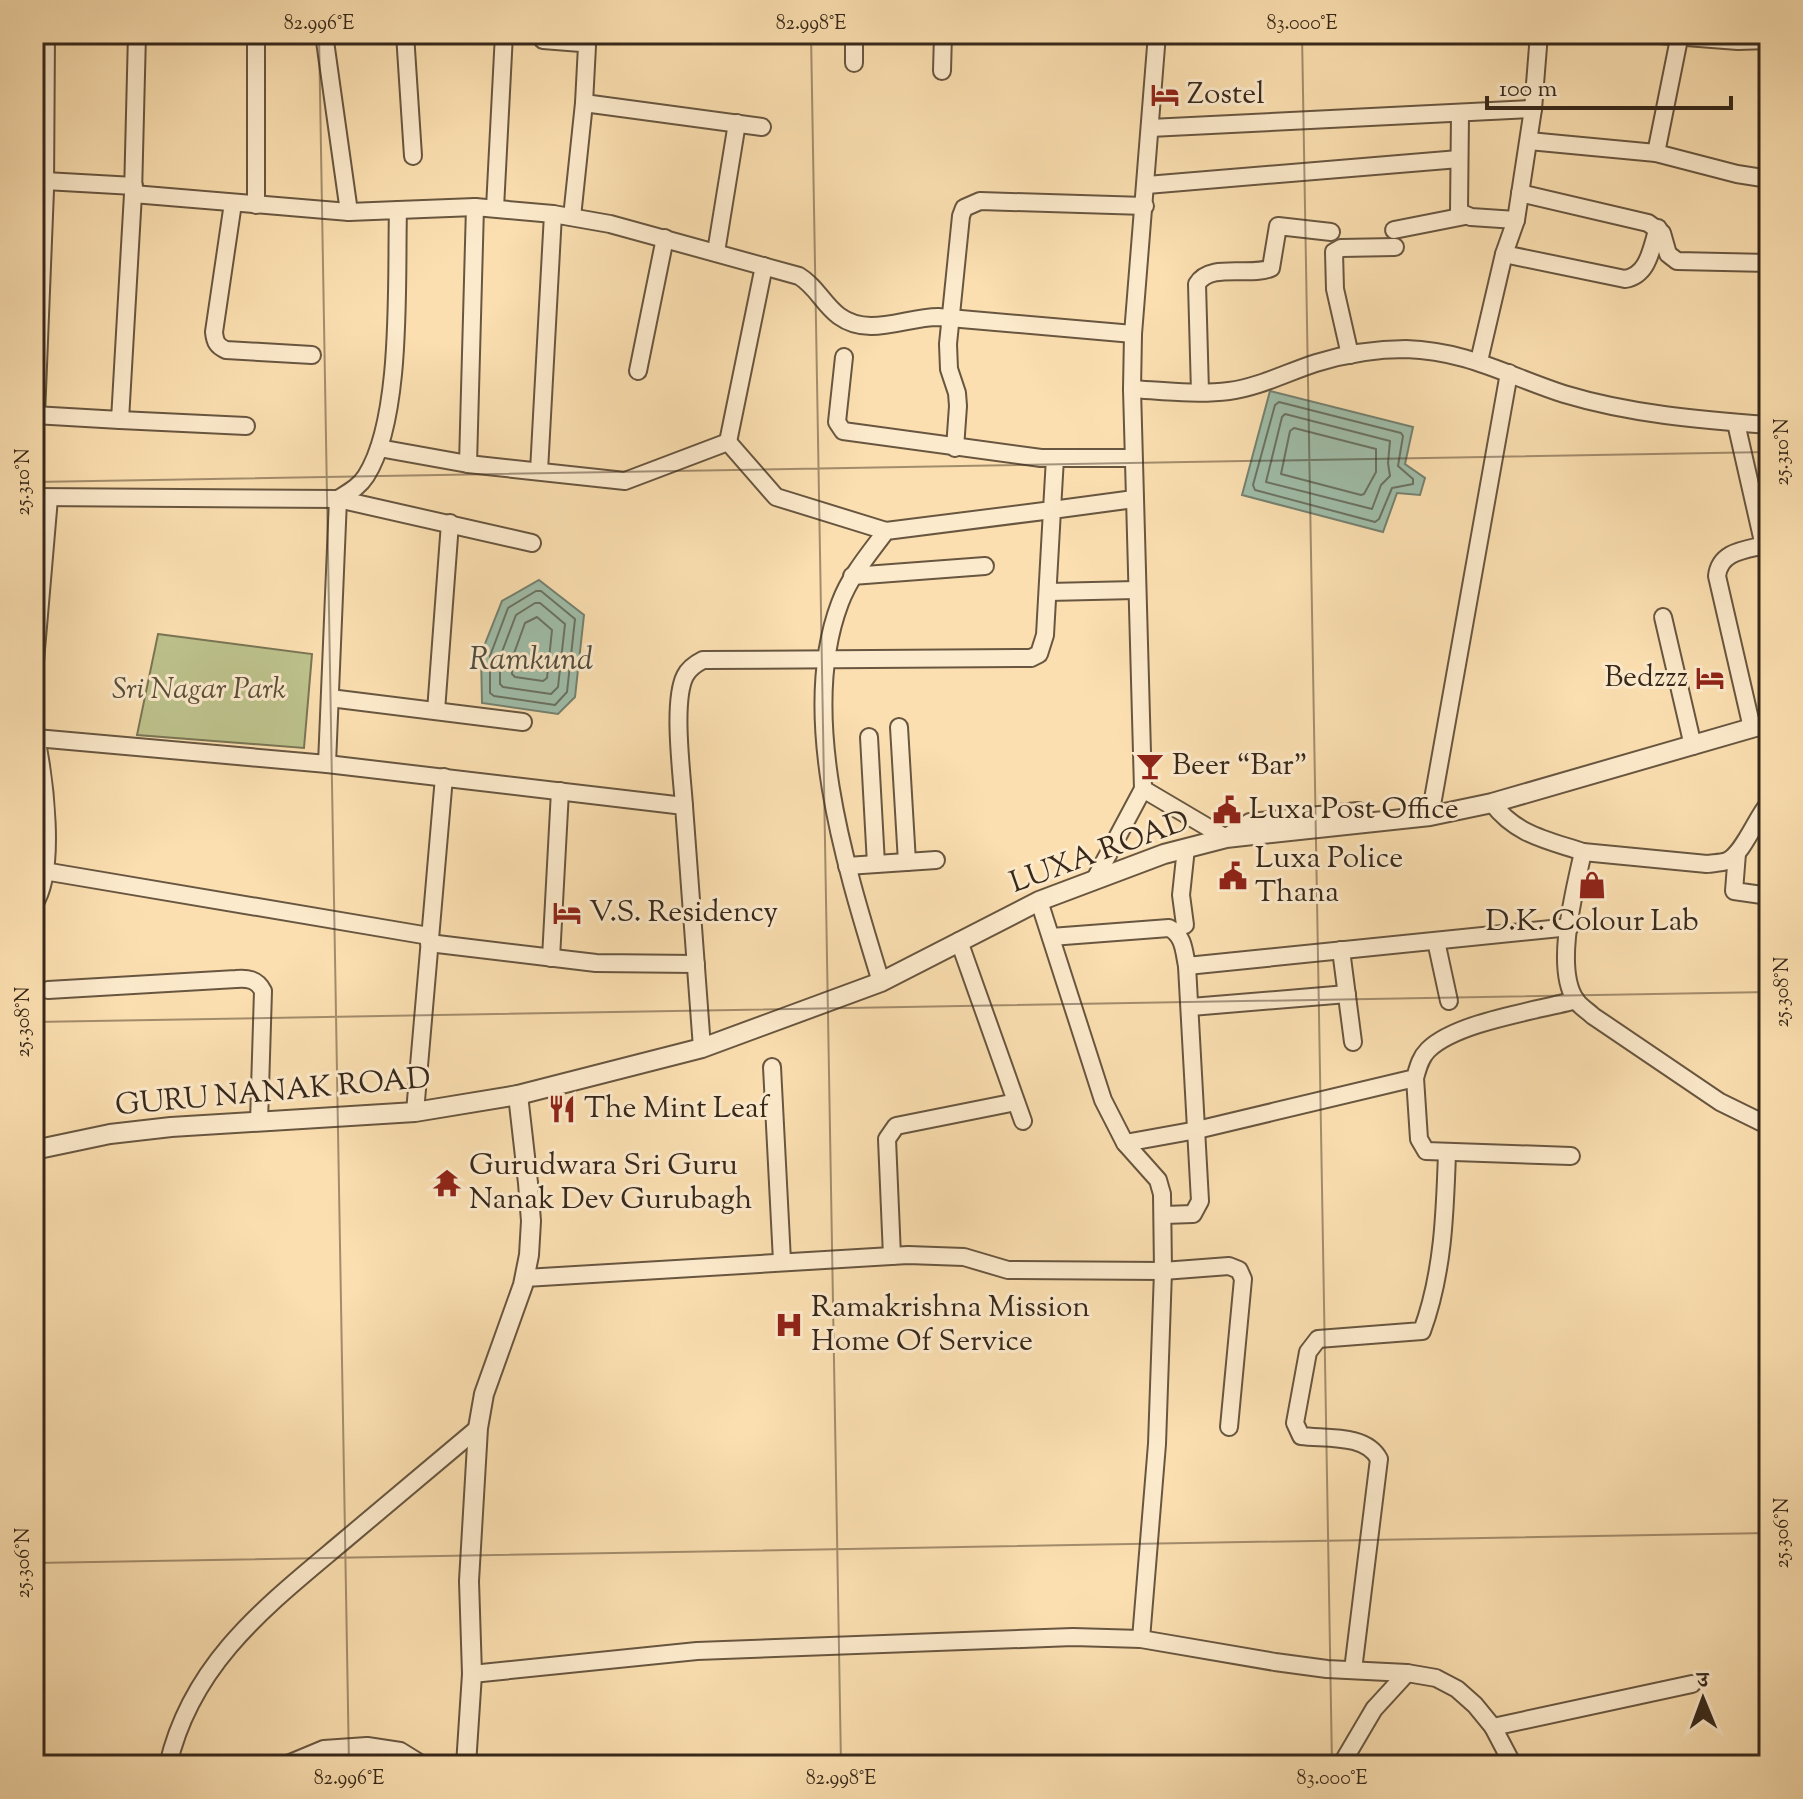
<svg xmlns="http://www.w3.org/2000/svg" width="1803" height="1799" font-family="'Sorts Mill Goudy','Noto Serif Devanagari',serif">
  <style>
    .green { fill: #bdc28c; stroke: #7a7554; stroke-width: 2 }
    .water { fill: #9fbda9; stroke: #758170; stroke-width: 2 }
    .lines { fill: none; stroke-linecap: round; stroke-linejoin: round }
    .shore { stroke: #6b7262; stroke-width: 2 }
    .minor-casing { stroke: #685640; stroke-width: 20 }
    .tertiary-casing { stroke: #685640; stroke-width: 22 }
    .minor { stroke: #fceacc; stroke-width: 16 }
    .tertiary { stroke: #fceacc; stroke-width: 18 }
    .ticks { fill: none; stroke: #37281b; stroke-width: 2; stroke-opacity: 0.45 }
    .labels { text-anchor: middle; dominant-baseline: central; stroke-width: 6; stroke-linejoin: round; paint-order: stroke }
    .poi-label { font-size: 30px; fill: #37281b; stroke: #fceacc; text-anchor: start }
    .park-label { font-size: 30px; font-style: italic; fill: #584e37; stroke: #fceacc }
    .street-label { font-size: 30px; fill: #37281b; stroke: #fceacc }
    .water-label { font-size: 32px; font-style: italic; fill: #514d3e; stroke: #fceacc }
    .neatline { fill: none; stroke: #37281b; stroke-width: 3 }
    .ticks-label { font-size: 20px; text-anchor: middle; fill: #37281b }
  </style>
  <rect width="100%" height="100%" fill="#fbdfb0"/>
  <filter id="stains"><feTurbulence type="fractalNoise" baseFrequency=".0025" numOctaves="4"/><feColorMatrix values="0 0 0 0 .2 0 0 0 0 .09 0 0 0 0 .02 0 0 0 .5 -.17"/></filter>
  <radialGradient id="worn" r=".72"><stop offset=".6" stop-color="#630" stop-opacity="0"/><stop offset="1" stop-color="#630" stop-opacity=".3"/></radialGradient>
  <path class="green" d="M158,634L312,654L304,748L137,735Z"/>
  <g class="water">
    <path d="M1270,391L1413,427L1405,464L1425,478L1420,495L1397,493L1383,532L1242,495Z"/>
    <path d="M539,580L584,615L575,697L558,714L482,703L481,654L502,601Z"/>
  </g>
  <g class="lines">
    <g class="shore">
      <path d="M1279,402L1401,433L1403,436L1398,466L1413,479V484L1392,488L1379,519L1375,522L1255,490L1253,485L1275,405Z"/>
      <path d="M1285,414L1390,441L1388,463L1390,476L1381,485L1372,509L1266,482L1282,417Z"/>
      <path d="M1294,428L1376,449V472L1364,494L1361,495L1281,474L1290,431Z"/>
      <path d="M536,591H541L575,619L567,692L555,705L494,696L490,693V656L508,608Z"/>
      <path d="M535,603H540L565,624L558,687L551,694L503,687L500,684V657L516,615Z"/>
      <path d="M537,617L552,630L547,678L543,681L515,677L512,674V659L525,623Z"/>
    </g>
    <defs>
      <g id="minor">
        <path d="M256,34V205"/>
        <path d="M324,34L349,212"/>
        <path d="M405,34L413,156"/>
        <path d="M538,34L543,40L581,43L587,46L584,103"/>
        <path d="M854,34V63"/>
        <path d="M1647,34L1738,41L1769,40"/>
        <path d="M1680,34L1656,153L1737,174L1769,179"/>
        <path d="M942,71L943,34"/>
        <path d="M1460,113L1459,212L1471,217L1516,220"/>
        <path d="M1150,128L1533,109"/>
        <path d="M1529,141L1656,153"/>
        <path d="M45,181L134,186"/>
        <path d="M1147,185L1459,159"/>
        <path d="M1520,193L1648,223L1662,233L1668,254L1677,261L1769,263"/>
        <path d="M233,203L214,332C215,342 217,346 226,350L312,355"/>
        <path d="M495,208L504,34"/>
        <path d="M398,210L475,207L553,214L610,224L799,276C816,286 823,304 839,316C869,338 905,317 938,317L1133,334"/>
        <path d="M572,217L584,103L762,127"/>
        <path d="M1394,230L1465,216"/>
        <path d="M716,252L737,123"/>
        <path d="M1504,254L1625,279C1649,275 1651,248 1658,228"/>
        <path d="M1350,355L1335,289L1334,252L1341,248L1395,247"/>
        <path d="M844,357L837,422L843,431L1041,458H1133"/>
        <path d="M1479,361L1504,254L1516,220L1533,109L1539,34"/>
        <path d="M638,371L665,238"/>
        <path d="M1132,389C1164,391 1197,395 1229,391C1259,387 1288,372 1316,363C1345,354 1377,349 1406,349C1468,351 1508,376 1564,394C1630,414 1700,420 1769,425"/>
        <path d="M1200,392L1197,284C1210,262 1250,277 1271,268L1278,226L1331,232"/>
        <path d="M34,415L120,420L133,194L137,34"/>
        <path d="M36,416L45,190L46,34"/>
        <path d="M120,420L246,426"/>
        <path d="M1736,423L1764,546"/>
        <path d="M728,442L764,266"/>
        <path d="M379,448L468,464L625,481L728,442L776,497L886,531"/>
        <path d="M955,448L958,406L957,393L949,369L948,344L961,216L964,208L980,201L1145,206"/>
        <path d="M468,464L475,207"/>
        <path d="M539,471L553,214"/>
        <path d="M34,497L338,499C349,492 359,487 366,476C403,418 396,280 398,210L349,212L133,194"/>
        <path d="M852,576L985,566"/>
        <path d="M1048,592L1136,590"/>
        <path d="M1663,617L1693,746"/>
        <path d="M34,673L49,498"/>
        <path d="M330,698L523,722"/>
        <path d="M436,711L450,523"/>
        <path d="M34,719L36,738L327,764L338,499L532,543"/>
        <path d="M899,727L907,862"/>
        <path d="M1752,728L1717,576C1720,550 1747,550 1769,544"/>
        <path d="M869,737L876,864"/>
        <path d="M34,738H36C44,776 57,871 34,904"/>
        <path d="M327,764L684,806L702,1048"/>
        <path d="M1143,789L1226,838"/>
        <path d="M1492,803C1516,835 1547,840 1583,852C1575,889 1554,966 1575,999C1579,1006 1588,1011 1593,1016L1720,1102L1769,1126"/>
        <path d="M684,806C682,775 672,702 685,676C689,668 695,664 703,660L1031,658L1039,654L1045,635L1052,510L1134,499"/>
        <path d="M1430,816L1509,373"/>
        <path d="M1583,852L1707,864C1713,863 1721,863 1727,861C1743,854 1756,818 1769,803"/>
        <path d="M1737,853L1734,891L1769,896"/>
        <path d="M847,866L936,860"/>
        <path d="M44,871L429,936"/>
        <path d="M1095,879L1143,789L1132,389L1133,334L1157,34"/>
        <path d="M1039,901L1103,1100L1125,1143L1158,1180L1162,1194L1163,1271L1157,1444L1141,1639"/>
        <path d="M1185,925L1181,895L1186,848"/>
        <path d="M1051,937L1169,928C1184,935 1184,952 1187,966L1570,927"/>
        <path d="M959,941L1023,1121"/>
        <path d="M1436,941L1449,1001"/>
        <path d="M429,943L596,963L696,964"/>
        <path d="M1341,950L1353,1042"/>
        <path d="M551,958L560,791"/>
        <path d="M881,982C847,871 797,716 840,603C850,576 869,554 886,531L1052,510L1055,458"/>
        <path d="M48,990L236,979C247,978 257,979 263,991L259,1122"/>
        <path d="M1191,1007L1347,994"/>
        <path d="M772,1067L782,1261"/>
        <path d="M1415,1078L1419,1139L1426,1151L1571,1156"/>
        <path d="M415,1112L444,777"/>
        <path d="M1125,1143L1197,1130L1415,1078C1418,1068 1420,1058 1428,1050C1456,1022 1536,1011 1576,1000"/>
        <path d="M1164,1215L1193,1214L1200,1201L1187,966"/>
        <path d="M892,1256L887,1139L896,1126L1016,1102"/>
        <path d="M525,1278L908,1255L964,1257L1008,1270L1163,1271L1229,1266L1239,1270L1243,1279L1229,1427"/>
        <path d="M1353,1670L1379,1459C1366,1434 1327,1439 1301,1436L1295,1423L1308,1352L1318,1339L1422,1331C1443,1274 1445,1214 1447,1153"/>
        <path d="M472,1674L697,1651L1073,1637L1141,1639L1275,1662L1327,1669L1407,1673L1436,1678L1457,1689L1475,1705L1493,1727L1513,1765"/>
        <path d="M1493,1727L1692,1684"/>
        <path d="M168,1765C192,1661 269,1604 346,1539C390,1502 434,1465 478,1428"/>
        <path d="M1341,1765L1374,1709L1407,1673"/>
      </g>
      <g id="tertiary">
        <path d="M1228,837L1250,823L1358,812"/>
        <path d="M34,1150L110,1134L171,1127L415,1112L518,1095L702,1048L881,982L1039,901L1164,854L1226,838L1430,816L1492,803L1769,723"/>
        <path d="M288,1765L324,1750L367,1747L400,1752L421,1765"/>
        <path d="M466,1765L472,1674L469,1581L478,1428L484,1394L523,1285L529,1255L531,1221L528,1183L518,1095"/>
      </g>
    </defs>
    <use href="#minor" class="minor-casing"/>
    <use href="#tertiary" class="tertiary-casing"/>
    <use href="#minor" class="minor"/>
    <use href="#tertiary" class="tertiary"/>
  </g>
  <path class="ticks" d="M319,34L349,1765M811,34L841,1765M1302,34L1332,1765M34,482L1769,452M34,1022L1769,992M34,1563L1769,1533"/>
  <defs>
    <symbol id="hotel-bare" viewBox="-9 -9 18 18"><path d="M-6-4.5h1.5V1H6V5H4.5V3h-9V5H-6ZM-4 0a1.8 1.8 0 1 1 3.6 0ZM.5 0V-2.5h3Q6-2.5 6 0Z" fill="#8f2418" stroke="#fceacc" stroke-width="2.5" paint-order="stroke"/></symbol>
    <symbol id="bar-bare" viewBox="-9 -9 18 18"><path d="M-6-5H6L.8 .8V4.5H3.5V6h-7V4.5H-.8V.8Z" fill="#8f2418" stroke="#fceacc" stroke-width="2.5" paint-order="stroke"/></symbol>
    <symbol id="civic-bare" viewBox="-9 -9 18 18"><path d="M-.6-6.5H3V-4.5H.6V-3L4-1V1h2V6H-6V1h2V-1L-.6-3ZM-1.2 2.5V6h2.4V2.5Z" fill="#8f2418" stroke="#fceacc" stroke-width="2.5" paint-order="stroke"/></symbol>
    <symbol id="shop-bare" viewBox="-9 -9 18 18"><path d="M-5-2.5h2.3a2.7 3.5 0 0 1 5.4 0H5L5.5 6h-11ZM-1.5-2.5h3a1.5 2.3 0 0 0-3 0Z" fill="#8f2418" stroke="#fceacc" stroke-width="2.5" paint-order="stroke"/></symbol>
    <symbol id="restaurant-bare" viewBox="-9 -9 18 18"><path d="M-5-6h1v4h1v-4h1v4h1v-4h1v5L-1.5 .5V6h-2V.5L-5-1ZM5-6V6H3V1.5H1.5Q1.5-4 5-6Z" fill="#8f2418" stroke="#fceacc" stroke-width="2.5" paint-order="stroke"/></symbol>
    <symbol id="temple-bare" viewBox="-9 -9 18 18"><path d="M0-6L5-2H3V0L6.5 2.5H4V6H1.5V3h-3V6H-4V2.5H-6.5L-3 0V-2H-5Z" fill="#8f2418" stroke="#fceacc" stroke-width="2.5" paint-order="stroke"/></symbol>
    <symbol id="hospital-bare" viewBox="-9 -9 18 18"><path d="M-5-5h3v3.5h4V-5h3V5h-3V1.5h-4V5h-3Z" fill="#8f2418" stroke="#fceacc" stroke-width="2.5" paint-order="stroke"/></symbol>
  </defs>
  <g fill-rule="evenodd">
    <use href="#hotel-bare" x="1145" y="75" width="40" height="40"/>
    <use href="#hotel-bare" x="1690" y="658" width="40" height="40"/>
    <use href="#bar-bare" x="1130" y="746" width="40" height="40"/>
    <use href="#civic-bare" x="1207" y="790" width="40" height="40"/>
    <use href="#civic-bare" x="1213" y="856" width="40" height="40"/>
    <use href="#shop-bare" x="1572" y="865" width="40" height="40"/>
    <use href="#hotel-bare" x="547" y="893" width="40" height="40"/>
    <use href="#restaurant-bare" x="542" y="1089" width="40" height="40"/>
    <use href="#temple-bare" x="427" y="1163" width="40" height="40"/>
    <use href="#hospital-bare" x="769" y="1305" width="40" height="40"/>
  </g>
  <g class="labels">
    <g class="poi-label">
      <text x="1187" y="95">Zostel</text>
      <text x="1688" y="678" text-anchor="end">Bedzzz</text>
      <text x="1172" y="766">Beer “Bar”</text>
      <text x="1249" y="810">Luxa Post Office</text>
      <text x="1255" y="859">Luxa Police<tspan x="1255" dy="34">Thana</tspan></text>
      <text x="589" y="913">V.S. Residency</text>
      <text x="1592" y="922" text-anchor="middle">D.K. Colour Lab</text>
      <text x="584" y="1109">The Mint Leaf</text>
      <text x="469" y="1166">Gurudwara Sri Guru<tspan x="469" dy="34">Nanak Dev Gurubagh</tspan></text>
      <text x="811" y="1308">Ramakrishna Mission<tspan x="811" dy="34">Home Of Service</tspan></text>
    </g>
    <g class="park-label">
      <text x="199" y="690">Sri Nagar Park</text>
    </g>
    <g class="street-label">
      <text transform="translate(1100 853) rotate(-20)">LUXA ROAD</text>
      <text transform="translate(273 1093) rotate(-5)">GURU NANAK ROAD</text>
    </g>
    <g class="water-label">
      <text x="531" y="661">Ramkund</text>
    </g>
  </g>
  <rect width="1803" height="1799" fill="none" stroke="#fbdfb0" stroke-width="88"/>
  <g transform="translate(1703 1699) rotate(359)" stroke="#fceacc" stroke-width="6" paint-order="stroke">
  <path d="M0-6L14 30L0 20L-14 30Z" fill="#37281b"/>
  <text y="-12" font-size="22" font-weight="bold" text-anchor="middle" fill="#37281b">उ</text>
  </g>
  <path d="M1487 96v12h244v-12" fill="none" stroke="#37281b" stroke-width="4"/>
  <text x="1499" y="96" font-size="24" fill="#37281b" stroke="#fceacc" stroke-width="6" paint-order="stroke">100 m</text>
  <rect x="44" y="44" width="1715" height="1711" class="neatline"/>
  <g class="ticks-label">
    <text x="319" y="29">82.996°E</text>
    <text x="811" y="29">82.998°E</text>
    <text x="1302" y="29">83.000°E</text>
    <text transform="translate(1781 452) rotate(-90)" y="7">25.310°N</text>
    <text transform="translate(22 482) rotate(-90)" y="7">25.310°N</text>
    <text transform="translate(1781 992) rotate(-90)" y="7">25.308°N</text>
    <text transform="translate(22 1022) rotate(-90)" y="7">25.308°N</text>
    <text transform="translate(1781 1533) rotate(-90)" y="7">25.306°N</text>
    <text transform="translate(22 1563) rotate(-90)" y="7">25.306°N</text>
    <text x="349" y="1784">82.996°E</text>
    <text x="841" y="1784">82.998°E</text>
    <text x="1332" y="1784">83.000°E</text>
  </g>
  <rect width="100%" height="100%" filter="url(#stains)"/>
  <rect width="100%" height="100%" fill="url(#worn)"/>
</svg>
